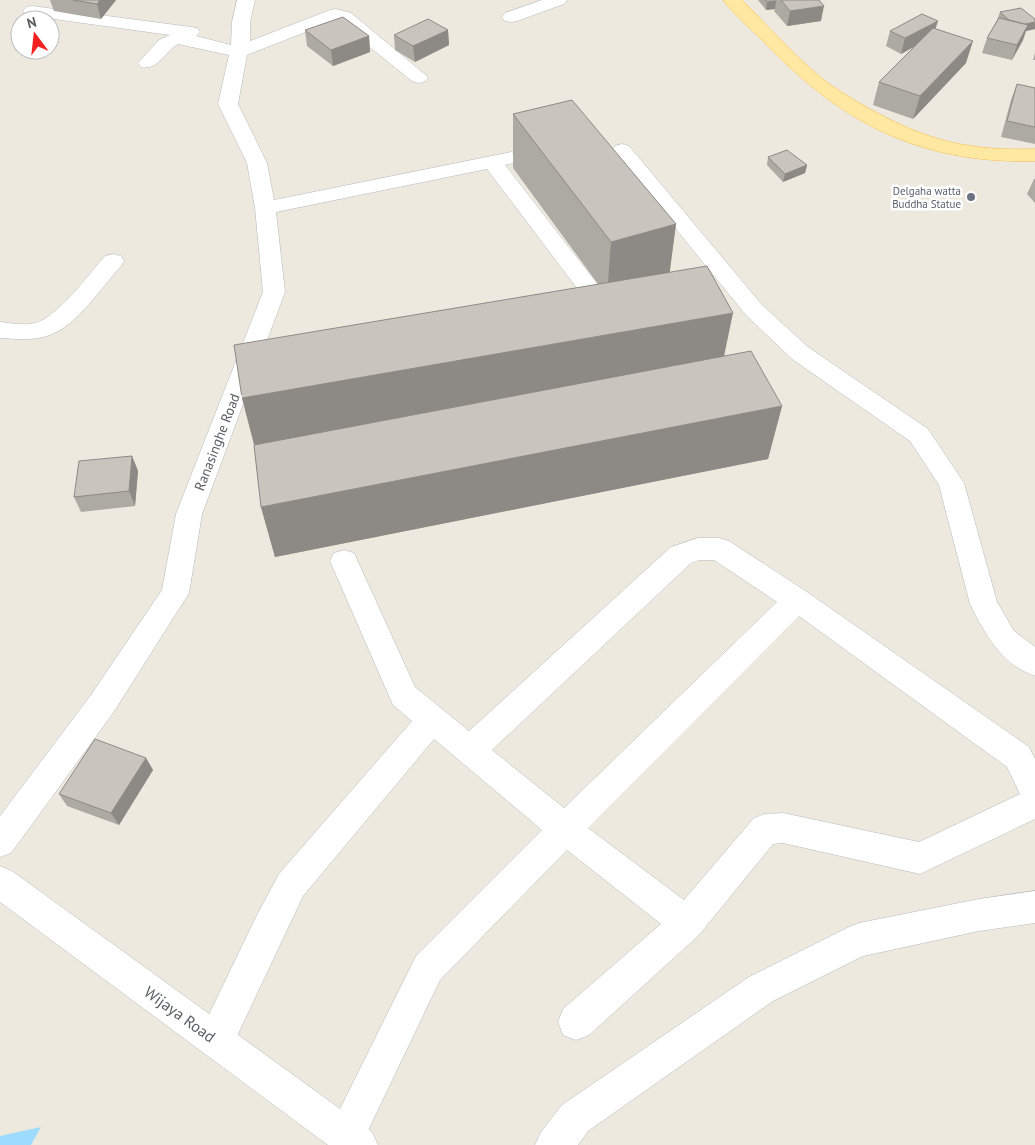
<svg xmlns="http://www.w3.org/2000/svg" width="1035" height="1145" font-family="'PT Sans',sans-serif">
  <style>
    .water { fill: #9ddbff }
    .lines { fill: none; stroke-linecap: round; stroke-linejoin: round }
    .minor-casing { stroke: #b5b9bd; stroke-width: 1 }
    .tertiary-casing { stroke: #b5b9bd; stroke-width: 1 }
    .primary-casing { stroke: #f9bc4c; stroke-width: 1 }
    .minor { fill: #fff; fill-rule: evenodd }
    .tertiary { fill: #fff; fill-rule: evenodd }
    .primary { fill: #ffe9a2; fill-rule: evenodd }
    .wall { fill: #ada9a3 }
    .shaded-wall { fill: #8d8a85 }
    .building { fill: #c9c5be; stroke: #8d8a85 }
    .worship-dot { fill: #6b7280; stroke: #fff; stroke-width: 2 }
    .labels { text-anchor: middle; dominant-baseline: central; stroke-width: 5; stroke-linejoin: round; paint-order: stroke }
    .far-worship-label { font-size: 11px; fill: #5b616d; stroke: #fff; text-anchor: end }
    .street-label { font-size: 14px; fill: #585d62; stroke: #fff }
    .near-street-label { font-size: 16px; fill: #585d62; stroke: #fff }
  </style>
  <rect width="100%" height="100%" fill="#ede9df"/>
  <path class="water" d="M41,1127L31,1145H0V1136Z"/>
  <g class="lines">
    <defs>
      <g id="minor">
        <path d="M237,0H255L250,22V41L330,10L336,9L351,13L428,77L426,81L419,83L412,81L336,20L247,55L238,104L267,163L274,200L511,152L518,154L521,158L518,162L505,165L602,290L624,303L627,308L624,313C609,317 598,308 586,300L487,169L276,212L285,292L202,514L189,593L113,713L11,853L0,857V816L91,695L162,590L176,514L263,292L255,208L247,163L218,104L229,55L178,44C165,51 158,71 141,67L138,63L159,40L170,35L32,16L26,15L23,11L26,7L32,6L191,27L197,28L200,32L196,36L231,45L232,22Z"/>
        <path d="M542,0H567L564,4L517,21L511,22L505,21L502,17L505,13Z"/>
        <path d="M622,144L629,146L762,305L808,347L928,429L964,483L997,602L1014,631L1035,647V676C1002,665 985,634 970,604L939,485L910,441L792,359L746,315L615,154L612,150L615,146Z"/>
        <path d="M113,254L121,256L124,261L121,266C102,287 77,325 50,335C33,341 17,339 0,338V322C11,323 24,326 35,323C57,318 90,273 105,256Z"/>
        <path d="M698,538H719L729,541L807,592L1029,747L1035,759V819L920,874L783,843L773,844L699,935L589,1035L576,1040L563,1035L558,1022L563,1009L661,924L567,850L440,980L361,1145H331L327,1136L333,1123L416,956L542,830L434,739L303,896L229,1053L216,1058L203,1053L198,1040L203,1027L256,917L279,874L412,721L393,705L389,696L330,561L334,553L344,550L354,553L415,687L469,731L671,547ZM699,560H714L777,602L564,808L492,750L691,563ZM799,616L1007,767L1020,794L919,842L783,813L765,814L754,818L684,900L588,828Z"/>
        <path d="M1035,891V923L979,931L863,956L773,1001L588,1131L578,1145H535L541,1132L562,1105L749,977L847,928L859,923L979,899Z"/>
      </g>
      <path id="tertiary" d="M0,866L12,871L372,1132L378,1145H328L0,902Z"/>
      <path id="primary" d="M723,0H742C767,25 791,52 818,75C833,88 851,98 868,108C927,141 968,151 1035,149V161C920,164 841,123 763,41C750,28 734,15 723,0Z"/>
    </defs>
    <use href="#minor" class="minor-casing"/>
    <use href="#tertiary" class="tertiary-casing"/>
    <use href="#primary" class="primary-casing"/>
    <use href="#minor" class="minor"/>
    <use href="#tertiary" class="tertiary"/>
    <use href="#primary" class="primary"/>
  </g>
  <g class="wall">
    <path d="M50,0H116L101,19L54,11Z"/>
    <path d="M758,0H819L821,21L787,26L774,11L775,9L766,10Z"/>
    <path d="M1000,12L1035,29L1026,31L1023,40L1012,60L982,53L987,38L997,20Z"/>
    <path d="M938,21L935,29L966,63L913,119L873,105L879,82L916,46L901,54L886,46L890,31Z"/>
    <path d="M305,30L369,36L370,52L333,66L307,46Z"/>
    <path d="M448,30L449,45L415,62L395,50L394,35Z"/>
    <path d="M1035,53V60H1033Z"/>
    <path d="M1017,84L1035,88V144L1001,137L1011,100Z"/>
    <path d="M513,114L676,224L669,272L724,356L782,406L768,459L275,557L261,507L254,445L242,398L598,284L513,168Z"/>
    <path d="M768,157L807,165L805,173L783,182L767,165Z"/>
    <path d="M1035,178V203L1027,194L1034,179Z"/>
    <path d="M132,456L138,471L135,506L81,512L74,497Z"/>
    <path d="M146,758L153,770L119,825L67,806L59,794Z"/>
  </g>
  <g class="shaded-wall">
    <path d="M100,0H116L101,19L97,4Z"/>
    <path d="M776,1L775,9L766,10L767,2Z"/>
    <path d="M824,6L821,21L787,26L790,11Z"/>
    <path d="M938,21L933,36L901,54L905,38Z"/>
    <path d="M1035,22V29L1026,31L1023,40L1012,60L1017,45L1016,26Z"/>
    <path d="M448,30L449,45L415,62L413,46Z"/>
    <path d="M369,36L370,52L333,66L331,50Z"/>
    <path d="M973,41L966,63L913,119L920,96Z"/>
    <path d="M807,165L805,173L783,182L785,174Z"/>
    <path d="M676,224L669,278L607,296L611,242Z"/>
    <path d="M733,313L722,366L256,451L242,398Z"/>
    <path d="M782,406L768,459L275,557L261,507Z"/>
    <path d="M132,456L138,471L135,506L129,491Z"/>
    <path d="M146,758L153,770L119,825L111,813Z"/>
  </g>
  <g class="building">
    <path d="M73,0H100L97,4Z"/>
    <path d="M765,0H776V1L767,2Z"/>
    <path d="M781,0H819L824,6L790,11Z"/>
    <path d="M1021,8L1035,19V22L1025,24L1009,20L1000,12Z"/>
    <path d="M922,14L938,21L905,38L890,31Z"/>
    <path d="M343,17L369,36L331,50L305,30Z"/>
    <path d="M999,18L1028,25L1017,45L987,38Z"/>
    <path d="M428,19L448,30L413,46L394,35Z"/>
    <path d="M933,28L973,41L920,96L879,82Z"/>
    <path d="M1017,84L1035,88V127L1007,121Z"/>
    <path d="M572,100L676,224L611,242L513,114Z"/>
    <path d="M787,150L807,165L785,174L768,157Z"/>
    <path d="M707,266L733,313L242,398L234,345Z"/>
    <path d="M751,351L782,406L261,507L254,445Z"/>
    <path d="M132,456L129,491L74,497L79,461Z"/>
    <path d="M95,739L146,758L111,813L59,794Z"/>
  </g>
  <circle class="worship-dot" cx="971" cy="197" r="5"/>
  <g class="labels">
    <g class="far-worship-label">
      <text x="961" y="191">Delgaha watta<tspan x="961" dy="13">Buddha Statue</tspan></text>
    </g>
    <g class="street-label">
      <text transform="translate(217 442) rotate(-69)">Ranasinghe Road</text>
    </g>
    <g class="near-street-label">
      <text transform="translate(180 1014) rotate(36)">Wijaya Road</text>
    </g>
  </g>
  <g transform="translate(35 35) rotate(345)"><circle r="24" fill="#ffffff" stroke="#bcbec0"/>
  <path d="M0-4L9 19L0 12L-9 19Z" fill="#f22120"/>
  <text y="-8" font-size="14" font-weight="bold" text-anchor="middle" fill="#585d62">N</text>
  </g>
</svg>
